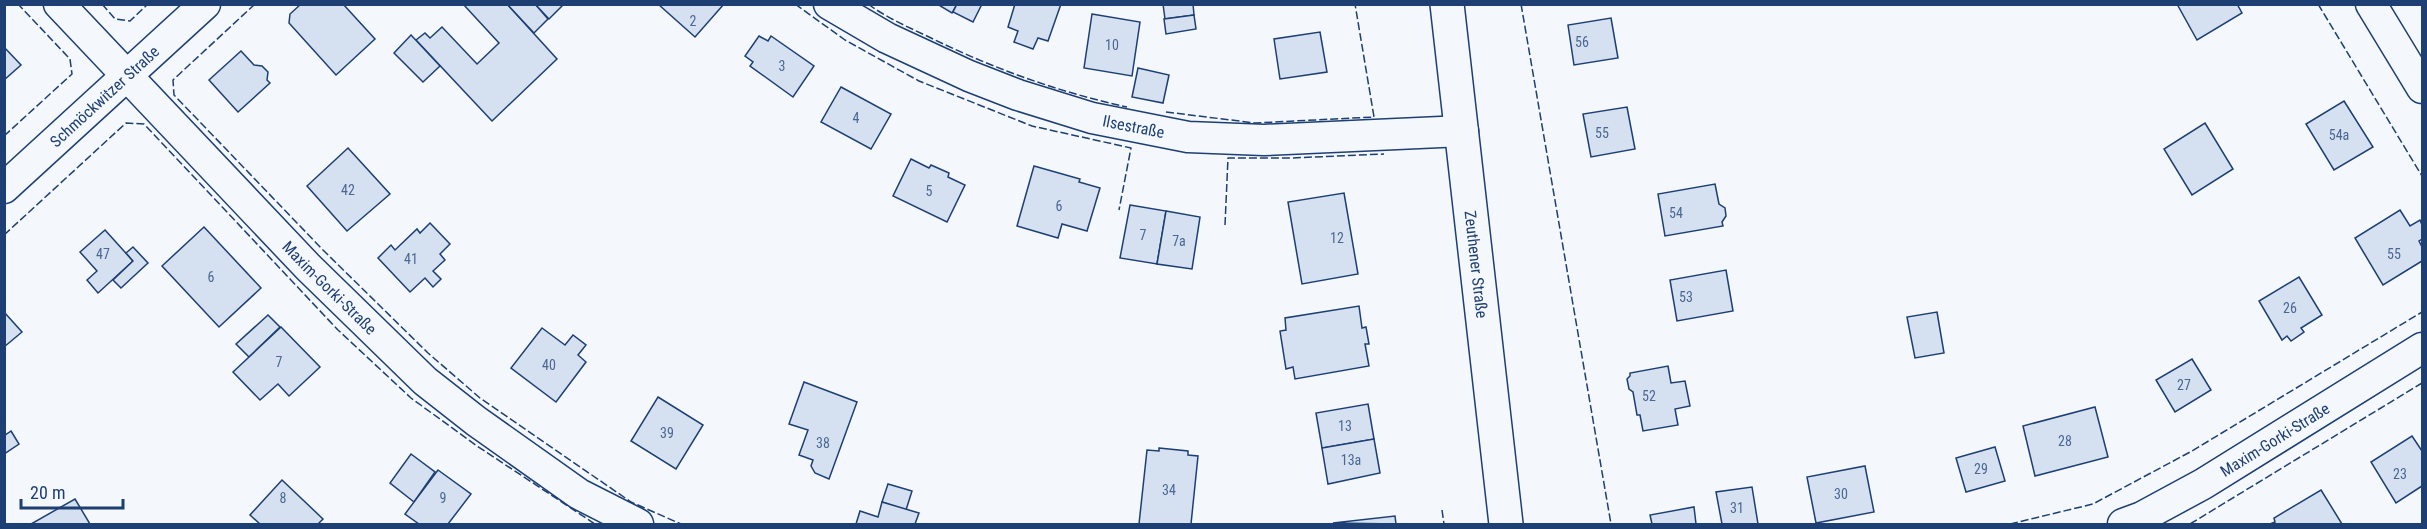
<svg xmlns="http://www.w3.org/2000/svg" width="2427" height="529" font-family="'Roboto Condensed',sans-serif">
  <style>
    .building { fill: #d5e0f0; stroke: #1d3f73; stroke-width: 1.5 }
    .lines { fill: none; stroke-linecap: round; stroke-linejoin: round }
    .minor-casing { stroke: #1d3f73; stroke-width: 33 }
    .secondary-casing { stroke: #1d3f73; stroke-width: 36 }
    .minor { stroke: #f4f7fb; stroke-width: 30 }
    .secondary { stroke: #f4f7fb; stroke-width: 33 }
    .fence { stroke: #1d3f73; stroke-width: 1.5; stroke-dasharray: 8 3; stroke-linecap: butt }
    .labels { text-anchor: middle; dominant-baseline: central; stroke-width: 4.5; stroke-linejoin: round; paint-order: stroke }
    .number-label { font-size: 14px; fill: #4b6792 }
    .street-label { font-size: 16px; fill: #1d3f73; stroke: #f4f7fb }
  </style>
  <rect width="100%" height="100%" fill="#f4f7fb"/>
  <g class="building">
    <path d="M301,4H343L375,39L336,75L289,23L290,14Z"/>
    <path d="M463,4H507L557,59L492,121L416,40L425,33L430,38L442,27L477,64L499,43Z"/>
    <path d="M507,4H535L548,19L534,33Z"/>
    <path d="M535,4H564L549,19Z"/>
    <path d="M658,4H724L695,37Z"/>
    <path d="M937,4H957L952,13Z"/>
    <path d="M957,4H982L973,22L953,12Z"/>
    <path d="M1015,4H1061L1048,41L1038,38L1033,49L1014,42L1018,31L1008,27Z"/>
    <path d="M1163,4H1193L1194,15L1165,19Z"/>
    <path d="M2177,4H2237L2242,13L2197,40Z"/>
    <path d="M1092,14L1140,22L1132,76L1084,68Z"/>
    <path d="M1194,15L1196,29L1166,34L1164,19Z"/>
    <path d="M1611,18L1618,58L1574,65L1568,25Z"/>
    <path d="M1320,32L1327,72L1280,79L1274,39Z"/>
    <path d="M411,35L440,66L423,82L394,53Z"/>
    <path d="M759,36L768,41L771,36L814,66L793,97L750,66L753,62L745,56Z"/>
    <path d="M4,47L21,65L4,80Z"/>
    <path d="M241,51L254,65L262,66L268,72L267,80L270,83L238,112L209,80Z"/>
    <path d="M1138,68L1169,75L1163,103L1132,97Z"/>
    <path d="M841,87L891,114L871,149L821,122Z"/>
    <path d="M2344,101L2373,147L2334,170L2306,124Z"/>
    <path d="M1627,107L1635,149L1591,157L1583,114Z"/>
    <path d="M2205,123L2233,169L2192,195L2164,149Z"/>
    <path d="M348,148L390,194L347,231L307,186Z"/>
    <path d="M911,159L929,168L931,165L949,173L948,177L965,185L947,222L893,196Z"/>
    <path d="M1034,166L1080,179L1079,182L1100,188L1087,231L1062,224L1058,238L1017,226Z"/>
    <path d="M1715,184L1719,204L1725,208L1726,216L1722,222L1723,226L1665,236L1658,194Z"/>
    <path d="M1344,193L1358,274L1302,284L1288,202Z"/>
    <path d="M1130,205L1166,211L1157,264L1120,258Z"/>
    <path d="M2400,210L2410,226L2420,220L2422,225V239L2419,241L2422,247V261L2383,285L2355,238Z"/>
    <path d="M1166,211L1200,217L1192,269L1157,264Z"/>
    <path d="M430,223L450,244L440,254L445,260L433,271L441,279L433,287L425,278L410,292L378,258L391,245L395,250L417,229L420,233Z"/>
    <path d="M204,227L261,288L219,327L162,266Z"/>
    <path d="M105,230L133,261L98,293L87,280L97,271L80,252Z"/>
    <path d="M133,247L148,263L121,288L113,280L133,261L126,253Z"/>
    <path d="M1726,270L1733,311L1677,321L1670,280Z"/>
    <path d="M2299,277L2322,315L2301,328L2304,332L2291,341L2287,336L2282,340L2259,301Z"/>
    <path d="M1359,306L1362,328L1366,327L1369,344H1365L1369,366L1295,379L1293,367L1286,369L1280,331L1286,330L1285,318Z"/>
    <path d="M4,312L22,332L4,347Z"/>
    <path d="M1937,312L1944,353L1915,358L1907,317Z"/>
    <path d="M268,315L280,327L249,357L236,344Z"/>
    <path d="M281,327L320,367L289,396L278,384L260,400L233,372Z"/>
    <path d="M542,328L565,345L573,335L586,345L578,355L586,362L556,402L511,368Z"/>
    <path d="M2192,359L2211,390L2175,412L2156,380Z"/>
    <path d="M1668,366L1671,383L1685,381L1690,406L1675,409L1678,425L1643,431L1640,415H1637L1633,392L1629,389L1627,379L1630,376V373Z"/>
    <path d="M804,382L857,402L829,479L815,473L811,466L813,460L799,455L808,430L789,424Z"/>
    <path d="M658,397L703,425L676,469L631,441Z"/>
    <path d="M1368,404L1374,439L1322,448L1316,413Z"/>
    <path d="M2095,407L2108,457L2035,476L2023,426Z"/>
    <path d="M11,431L19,444L4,454V436Z"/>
    <path d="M2412,436L2422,451V486L2396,503L2371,462Z"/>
    <path d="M1374,439L1380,473L1328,484L1322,448Z"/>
    <path d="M1995,447L2005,481L1966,492L1956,458Z"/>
    <path d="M1159,448L1188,451V455L1198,456L1191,524H1139L1147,450L1159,451Z"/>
    <path d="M411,454L435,472L414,502L390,483Z"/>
    <path d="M1865,466L1874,512L1816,523L1807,477Z"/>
    <path d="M438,470L471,494L448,524H419L405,514Z"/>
    <path d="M282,480L323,519L318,524H260L250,515Z"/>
    <path d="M888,484L912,491L906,510L882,502Z"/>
    <path d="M1752,487L1758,524H1722L1716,492Z"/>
    <path d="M2321,490L2342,524H2270L2275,522L2274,518Z"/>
    <path d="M75,499L90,524H31Z"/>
    <path d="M882,502L919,513L915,524H856L860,511L878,517Z"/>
    <path d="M1694,507L1696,524H1652L1650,515Z"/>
    <path d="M1395,516L1396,524L1333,523Z"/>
  </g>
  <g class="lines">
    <defs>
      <g id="minor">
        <path id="s1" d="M59,4L308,267L425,381L476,421L579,494L638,524"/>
        <path id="s2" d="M829,4L887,38L969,76L1018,95L1092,118L1188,137L1264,140L1463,131"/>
        <path d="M2371,4L2422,88"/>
        <path id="s3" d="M4,188L205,4"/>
        <path id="s4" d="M2123,524L2142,517L2203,484L2422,348"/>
      </g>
      <g id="secondary">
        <path id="s5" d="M1447,4L1506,524"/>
      </g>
    </defs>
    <use href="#minor" class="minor-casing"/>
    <use href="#secondary" class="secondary-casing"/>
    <use href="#minor" class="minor"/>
    <use href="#secondary" class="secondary"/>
    <g class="fence">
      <path d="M102,4L115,19L130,21L148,4"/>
      <path d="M255,4L173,80L174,95L323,250L428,353L480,398L631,502L681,524"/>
      <path d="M795,4L845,40L919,81L1032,126L1131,148L1119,210"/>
      <path d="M868,4C887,18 908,27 929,37C992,68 1058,92 1127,107"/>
      <path d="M1521,4L1611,524"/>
      <path d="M2318,4L2422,176"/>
      <path d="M2421,4L2422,6"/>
      <path d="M1166,112L1255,123L1374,117L1355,4"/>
      <path d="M4,136L72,74L70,59L18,4"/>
      <path d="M1225,225L1228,158H1291L1384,154"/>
      <path d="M4,235L126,123L144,124L338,330L411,398L477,446L595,524"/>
      <path d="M1442,510L1444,524"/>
      <path d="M2010,524L2093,504L2106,497L2192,451L2422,312"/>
      <path d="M2190,524L2422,383"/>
    </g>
  </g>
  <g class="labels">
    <g class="number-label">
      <text x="693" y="21">2</text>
      <text x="1582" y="42">56</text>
      <text x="1112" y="45">10</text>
      <text x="782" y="66">3</text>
      <text x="856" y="118">4</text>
      <text x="1602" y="133">55</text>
      <text x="2339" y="135">54a</text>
      <text x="348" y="190">42</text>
      <text x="929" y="191">5</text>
      <text x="1059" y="206">6</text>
      <text x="1676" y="213">54</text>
      <text x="1143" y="235">7</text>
      <text x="1337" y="238">12</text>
      <text x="1179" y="241">7a</text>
      <text x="103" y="254">47</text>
      <text x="2394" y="254">55</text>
      <text x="411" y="259">41</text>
      <text x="211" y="277">6</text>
      <text x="1686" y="297">53</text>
      <text x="2290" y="308">26</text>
      <text x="279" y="362">7</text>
      <text x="549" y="365">40</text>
      <text x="2184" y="385">27</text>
      <text x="1649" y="396">52</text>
      <text x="1345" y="426">13</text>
      <text x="667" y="433">39</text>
      <text x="2065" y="441">28</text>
      <text x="823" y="443">38</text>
      <text x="1351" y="460">13a</text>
      <text x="1981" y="469">29</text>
      <text x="2400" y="474">23</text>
      <text x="1169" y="490">34</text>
      <text x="1841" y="494">30</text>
      <text x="283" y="498">8</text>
      <text x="443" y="498">9</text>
      <text x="1737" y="508">31</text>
    </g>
    <g class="street-label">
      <text stroke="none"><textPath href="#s3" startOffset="136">Schmöckwitzer Straße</textPath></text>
      <text stroke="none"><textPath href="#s2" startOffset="330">Ilsestraße</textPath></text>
      <text stroke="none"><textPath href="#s5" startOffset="262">Zeuthener Straße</textPath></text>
      <text stroke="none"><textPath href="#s1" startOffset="392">Maxim-Gorki-Straße</textPath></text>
      <text stroke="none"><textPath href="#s4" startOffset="174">Maxim-Gorki-Straße</textPath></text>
    </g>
  </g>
  <rect width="2427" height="529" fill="none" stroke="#1d3f73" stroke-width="12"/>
  <path d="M21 499v9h102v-9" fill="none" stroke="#1d3f73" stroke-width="3"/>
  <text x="30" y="499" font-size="18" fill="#1d3f73" stroke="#f4f7fb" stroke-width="4.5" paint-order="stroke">20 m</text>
</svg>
